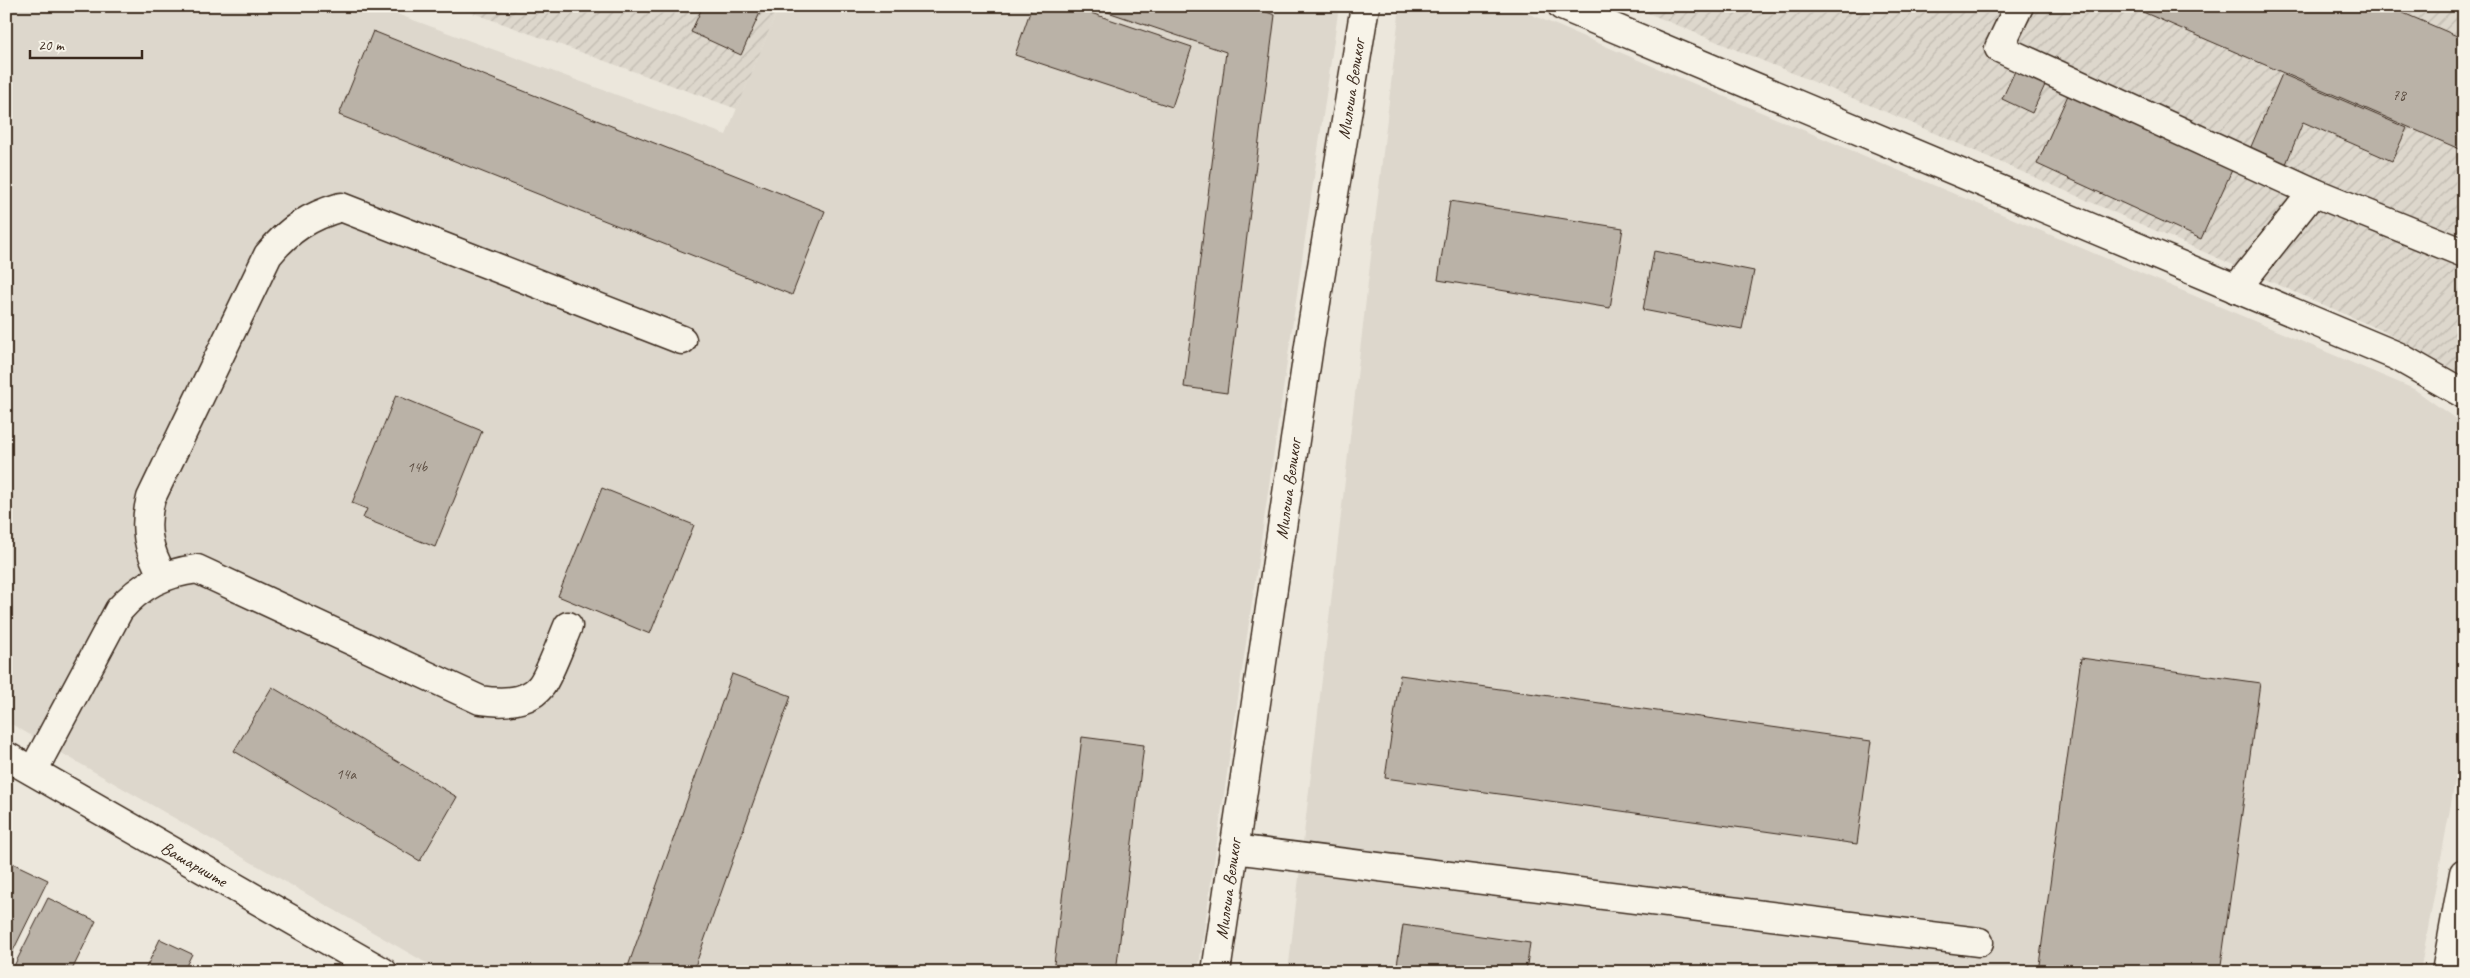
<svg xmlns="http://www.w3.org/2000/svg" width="2470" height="978" font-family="Caveat,sans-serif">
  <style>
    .built { fill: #ddd7cc }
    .industrial { fill: url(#industrial-furrows) }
    .building { fill: #bab2a7; stroke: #3b2a1e }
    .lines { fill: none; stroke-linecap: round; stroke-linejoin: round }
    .minor-casing { stroke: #3b2a1e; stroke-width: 31 }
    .minor { stroke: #f7f3e8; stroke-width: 28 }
    .labels { text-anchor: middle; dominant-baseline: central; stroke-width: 4; stroke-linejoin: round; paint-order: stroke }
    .number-label { font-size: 15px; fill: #5b4c40 }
    .street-label { font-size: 18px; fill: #3b2a1e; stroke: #f7f3e8 }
  </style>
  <defs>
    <pattern id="industrial-furrows" width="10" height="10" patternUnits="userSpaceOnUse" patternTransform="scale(1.25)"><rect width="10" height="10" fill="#ddd7cc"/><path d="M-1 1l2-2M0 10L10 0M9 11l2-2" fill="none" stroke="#bfb9af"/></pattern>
  </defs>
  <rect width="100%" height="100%" fill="#ece7dc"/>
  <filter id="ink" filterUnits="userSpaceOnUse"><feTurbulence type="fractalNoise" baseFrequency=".02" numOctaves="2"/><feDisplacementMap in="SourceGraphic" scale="10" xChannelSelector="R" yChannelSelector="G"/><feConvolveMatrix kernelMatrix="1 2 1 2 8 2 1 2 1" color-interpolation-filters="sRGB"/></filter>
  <g filter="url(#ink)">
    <g class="built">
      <path d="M6,6H375L726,135L779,6H1339L1198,972H442L6,721Z"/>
      <path d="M1400,6H1511L2414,389L2464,425V733L2420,972H1288Z"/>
    </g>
    <g class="industrial">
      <path d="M454,6H779L737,109Z"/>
      <path d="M1631,6H2464V375L2381,330L1891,114Z"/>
    </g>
    <g class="building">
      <path d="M703,6H763L741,55L691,32Z"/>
      <path d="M1032,6H1070L1192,47L1172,107L1015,55Z"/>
      <path d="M1090,6H1249L1275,15L1227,393L1184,387L1226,52Z"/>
      <path d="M2129,6H2387L2464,39V151Z"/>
      <path d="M373,31L825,211L792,295L339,115Z"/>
      <path d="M2015,71L2045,85L2032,113L2002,99Z"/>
      <path d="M2282,74L2407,128L2392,161L2303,122L2286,164L2250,149Z"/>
      <path d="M2068,95L2232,170L2201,239L2037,164Z"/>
      <path d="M1450,201L1623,228L1610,308L1438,280Z"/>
      <path d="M1654,251L1754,271L1742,329L1643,310Z"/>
      <path d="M396,395L482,431L435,547L363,518L367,509L352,503Z"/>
      <path d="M602,488L694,525L650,634L558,596Z"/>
      <path d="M2081,658L2260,683L2220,972H2038Z"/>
      <path d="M732,674L791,696L693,972H626Z"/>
      <path d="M1400,675L1871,741L1857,844L1385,778Z"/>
      <path d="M272,687L457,797L420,861L234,751Z"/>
      <path d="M1082,737L1144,745L1116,972H1053Z"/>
      <path d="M6,860L48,880L8,961L6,960Z"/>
      <path d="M48,898L96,921L71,972H11Z"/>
      <path d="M1403,925L1530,943L1526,972H1396Z"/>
      <path d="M160,939L192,954L183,972H144Z"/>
    </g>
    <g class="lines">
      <defs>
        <g id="minor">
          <path d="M1562,6L2397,356L2464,394"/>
          <path d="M2019,6L1999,48L2313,192L2464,253"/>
          <path d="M2236,289L2313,192"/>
          <path d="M163,576C148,550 143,527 151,498L268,255C289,229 310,216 341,207L682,340"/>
          <path d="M6,756L383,972"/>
          <path d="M33,771L119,610C141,585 164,573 197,569L480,700C500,703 527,704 541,686C549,676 562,640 568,626"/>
          <path d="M1234,849L1979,942"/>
          <path d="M1216,972L1310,339L1365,6"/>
          <path d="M2446,972L2464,873"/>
        </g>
      </defs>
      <use href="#minor" class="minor-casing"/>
      <use href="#minor" class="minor"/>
    </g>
  </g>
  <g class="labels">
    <g class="number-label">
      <text x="2399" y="95">78</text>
      <text x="417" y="467">14b</text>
      <text x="346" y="774">14a</text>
    </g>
    <g class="street-label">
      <text transform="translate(1351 89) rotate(-81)">Милоша Великог</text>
      <text transform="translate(1288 489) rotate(-82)">Милоша Великог</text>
      <text transform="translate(194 864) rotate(30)">Вашариште</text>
      <text transform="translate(1228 889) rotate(-82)">Милоша Великог</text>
    </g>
  </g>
  <rect width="2470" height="978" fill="none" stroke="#f7f3e8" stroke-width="25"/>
  <rect x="12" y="12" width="2445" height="953" fill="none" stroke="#3b2a1e" stroke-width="2" filter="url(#ink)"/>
  <path d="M30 50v8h112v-8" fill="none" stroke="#3b2a1e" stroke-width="2.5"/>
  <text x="38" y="50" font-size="15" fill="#3b2a1e" stroke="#f7f3e8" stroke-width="4" paint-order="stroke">20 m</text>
</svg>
